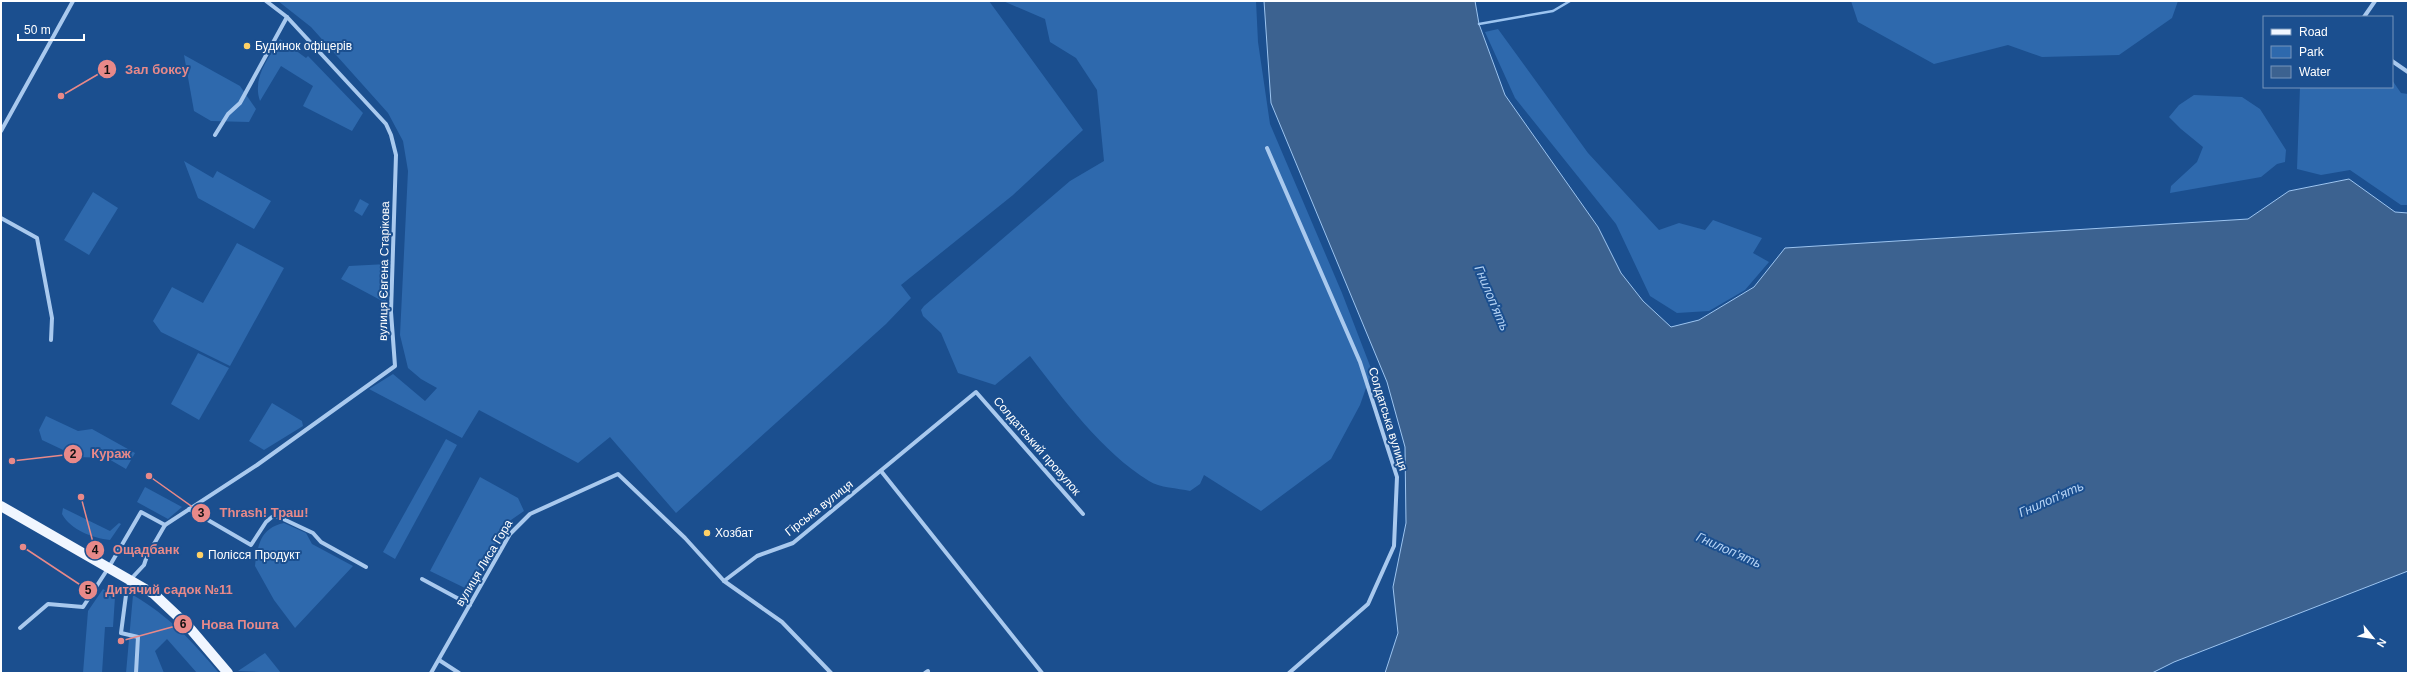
<svg xmlns="http://www.w3.org/2000/svg" width="2409" height="674" font-family="Helvetica,sans-serif">
  <style>
    .green { fill: #2e69ad }
    .water { fill: #3c6290; stroke: #9cc4f0 }
    .lines { fill: none; stroke-linecap: round; stroke-linejoin: round }
    .stream { stroke: #9cc4f0; stroke-width: 2.5 }
    .minor { stroke: #a9c9ee; stroke-width: 4 }
    .primary { stroke: #f0f6ff; stroke-width: 10 }
    .poi-dot { fill: #ffd166; stroke: #1b4f8f; stroke-width: 1.5 }
    .labels { text-anchor: middle; dominant-baseline: central; stroke-width: 4; stroke-linejoin: round; paint-order: stroke }
    .poi-label { font-size: 12px; fill: #fff; stroke: #1b4f8f; text-anchor: start }
    .street-label { font-size: 12px; fill: #fff; stroke: #1b4f8f }
    .water-label { font-size: 13px; font-style: italic; fill: #b5d3f5; stroke: #1b4f8f }
    .leader { fill: none; stroke: #e88989; stroke-width: 1.5 }
    .callout-dot { fill: #e88989; stroke: #1b4f8f; stroke-width: 1.5 }
    .mark-label { font-size: 12px; text-anchor: middle; font-weight: bold; fill: #111 }
    .callout-label { font-size: 13px; text-anchor: middle; font-weight: bold; fill: #e88989; stroke: #1b4f8f; stroke-width: 4; stroke-linejoin: round; paint-order: stroke }
  </style>
  <rect width="100%" height="100%" fill="#1b4f8f"/>
  <g class="green">
    <path d="M278,1H989L1083,130L1013,195L901,285L911,298L886,324L676,513L610,437L578,463L479,410L462,438L369,389L393,374L425,401L437,388L421,379L408,368L400,335L408,171L403,141L388,113L311,27Z"/>
    <path d="M1003,1H1256L1258,42L1270,124L1342,293L1372,371L1360,405L1331,459L1261,511L1204,475L1200,484L1190,491C1178,488 1159,488 1149,481C1102,452 1063,399 1030,356L995,385L958,373L941,333L923,316L921,310L924,306L1070,181L1104,161L1097,90L1076,58L1050,42L1045,19Z"/>
    <path d="M1851,1H2178L2172,18L2119,55L2042,57L2008,45L1934,64L1858,22Z"/>
    <path d="M1498,29L1588,153L1659,230L1679,223L1705,230L1713,220L1762,238L1753,253L1769,262L1745,290L1709,311L1677,313L1650,296L1616,224L1515,98L1485,32Z"/>
    <path d="M280,39L306,58L308,56L363,113L352,131L303,106L313,86L281,66L260,101C252,78 268,59 280,39Z"/>
    <path d="M184,55L240,86L256,109L249,122L211,121L194,111Z"/>
    <path d="M2392,80L2401,93L2408,94V205H2401L2350,170L2321,175L2297,169L2300,87H2392Z"/>
    <path d="M2194,95L2242,97L2260,109L2286,150L2285,162L2277,164L2261,177L2170,193L2171,186L2197,162L2203,147L2181,129L2169,117L2179,105Z"/>
    <path d="M184,161L213,178L217,171L271,201L254,229L198,198Z"/>
    <path d="M93,192L118,208L89,255L64,240Z"/>
    <path d="M360,199L369,204L362,216L354,211Z"/>
    <path d="M237,243L284,268L230,366L161,332L153,321L172,287L203,303Z"/>
    <path d="M387,264L386,303L341,279L349,266Z"/>
    <path d="M198,353L229,368L199,420L171,404Z"/>
    <path d="M272,403L302,421L303,426L264,450L249,441Z"/>
    <path d="M46,416L78,431L92,429L135,453L126,469L107,458L78,457L42,440L39,430Z"/>
    <path d="M446,439L457,445L395,559L383,552Z"/>
    <path d="M480,477L518,498L524,511L511,520L467,589L430,571Z"/>
    <path d="M145,487L182,507L168,519L137,502Z"/>
    <path d="M63,508L110,531L119,523L121,524L110,540C92,538 71,530 62,514Z"/>
    <path d="M284,523L306,533L312,544L353,566L295,628L274,600L255,566C258,545 260,528 284,523Z"/>
    <path d="M103,589L115,597L113,627H105L102,673H83L88,611Z"/>
    <path d="M133,595C171,618 190,639 219,673H197L167,639L155,651L164,673H126Z"/>
    <path d="M265,653L281,673L238,671Z"/>
  </g>
  <path class="water" d="M1264,1H1475L1479,24L1505,95L1598,227L1621,273L1643,301L1671,327L1699,320L1754,287L1785,248L2248,219L2289,191L2349,179L2395,212L2408,213V571L2174,662L2152,673H1385L1398,633L1393,587L1406,523L1405,447L1387,382L1271,103Z"/>
  <g class="lines">
    <path class="stream" d="M1479,24L1553,11L1570,1"/>
    <g class="minor">
      <path d="M2364,17L2375,1"/>
      <path d="M2392,61L2408,72"/>
      <path d="M1,131L73,1"/>
      <path d="M215,135L228,114L240,103L287,17"/>
      <path d="M1267,148L1360,362L1397,477L1394,546L1368,604L1289,673"/>
      <path d="M1,218L37,238L52,318L51,340"/>
      <path d="M881,471L1042,673"/>
      <path d="M189,509L251,545L266,522L272,517H279L313,533L321,542L366,567"/>
      <path d="M422,579L470,605"/>
      <path d="M724,581L757,556L793,543L976,392L1083,514"/>
      <path d="M20,628L48,604L83,607L109,567L141,512L165,525"/>
      <path d="M439,660L459,673"/>
      <path d="M136,673L138,637L121,633L126,595L130,580L144,565L147,556L165,525L257,465L395,366L391,312L396,155L391,135L386,124L287,17L266,1"/>
      <path d="M431,673L510,534L530,514L618,474L685,538L724,581L782,622L831,673"/>
      <path d="M925,673L928,671"/>
    </g>
    <path class="primary" d="M1,506L154,594L188,626L228,673"/>
  </g>
  <g class="poi-dot">
    <circle cx="247" cy="46" r="4"/>
    <circle cx="707" cy="533" r="4"/>
    <circle cx="200" cy="555" r="4"/>
  </g>
  <g class="labels">
    <g class="poi-label">
      <text x="255" y="46">Будинок офіцерів</text>
      <text x="715" y="533">Хозбат</text>
      <text x="208" y="555">Полісся Продукт</text>
    </g>
    <g class="street-label">
      <text transform="translate(384 271) rotate(-89)">вулиця Євгена Старікова</text>
      <text transform="translate(1388 419) rotate(73)">Солдатська вулиця</text>
      <text transform="translate(1037 446) rotate(49)">Солдатський провулок</text>
      <text transform="translate(819 508) rotate(-38)">Гірська вулиця</text>
      <text transform="translate(484 563) rotate(-59)">вулиця Лиса Гора</text>
    </g>
    <g class="water-label">
      <text transform="translate(1492 298) rotate(67)">Гнилоп'ять</text>
      <text transform="translate(2051 499) rotate(-24)">Гнилоп'ять</text>
      <text transform="translate(1729 550) rotate(24)">Гнилоп'ять</text>
    </g>
  </g>
  <path class="leader" d="M61 96L107 69M12 461L73 454M149 476L201 513M81 497L95 550M23 547L88 590M121 641L183 624"/>
  <g class="callout-dot">
    <circle cx="61" cy="96" r="4"/>
    <circle cx="12" cy="461" r="4"/>
    <circle cx="149" cy="476" r="4"/>
    <circle cx="81" cy="497" r="4"/>
    <circle cx="23" cy="547" r="4"/>
    <circle cx="121" cy="641" r="4"/>
    <circle cx="107" cy="69" r="10"/>
    <circle cx="73" cy="454" r="10"/>
    <circle cx="201" cy="513" r="10"/>
    <circle cx="95" cy="550" r="10"/>
    <circle cx="88" cy="590" r="10"/>
    <circle cx="183" cy="624" r="10"/>
  </g>
  <g class="mark-label">
    <text x="107" y="74">1</text>
    <text x="73" y="458">2</text>
    <text x="201" y="517">3</text>
    <text x="95" y="554">4</text>
    <text x="88" y="594">5</text>
    <text x="183" y="628">6</text>
  </g>
  <g class="callout-label">
    <text x="157" y="74">Зал боксу</text>
    <text x="111" y="458">Кураж</text>
    <text x="264" y="517">Thrash! Траш!</text>
    <text x="146" y="554">Ощадбанк</text>
    <text x="169" y="594">Дитячий садок №11</text>
    <text x="240" y="629">Нова Пошта</text>
  </g>
  <rect width="2409" height="674" fill="none" stroke="#ffffff" stroke-width="4"/>
  <rect x="2263" y="16" width="130" height="72" fill="#1b4f8f" stroke="#7695bc"/>
  <rect x="2271" y="29" width="20" height="6" fill="#f0f6ff" stroke="#7695bc"/>
  <text x="2299" y="36" font-size="12" fill="#ffffff">Road</text>
  <rect x="2271" y="46" width="20" height="12" fill="#2e69ad" stroke="#7695bc"/>
  <text x="2299" y="56" font-size="12" fill="#ffffff">Park</text>
  <rect x="2271" y="66" width="20" height="12" fill="#3c6290" stroke="#7695bc"/>
  <text x="2299" y="76" font-size="12" fill="#ffffff">Water</text>
  <g transform="translate(2373 638) rotate(120)" stroke="#1b4f8f" stroke-width="3" paint-order="stroke">
  <path d="M0-3L7 15L0 10L-7 15Z" fill="#ffffff"/>
  <text y="-6" font-size="11" font-weight="bold" text-anchor="middle" fill="#ffffff">N</text>
  </g>
  <path d="M18 34v6h66v-6" fill="none" stroke="#ffffff" stroke-width="2"/>
  <text x="24" y="34" font-size="12" fill="#ffffff" stroke="#1b4f8f" stroke-width="3" paint-order="stroke">50 m</text>
</svg>
